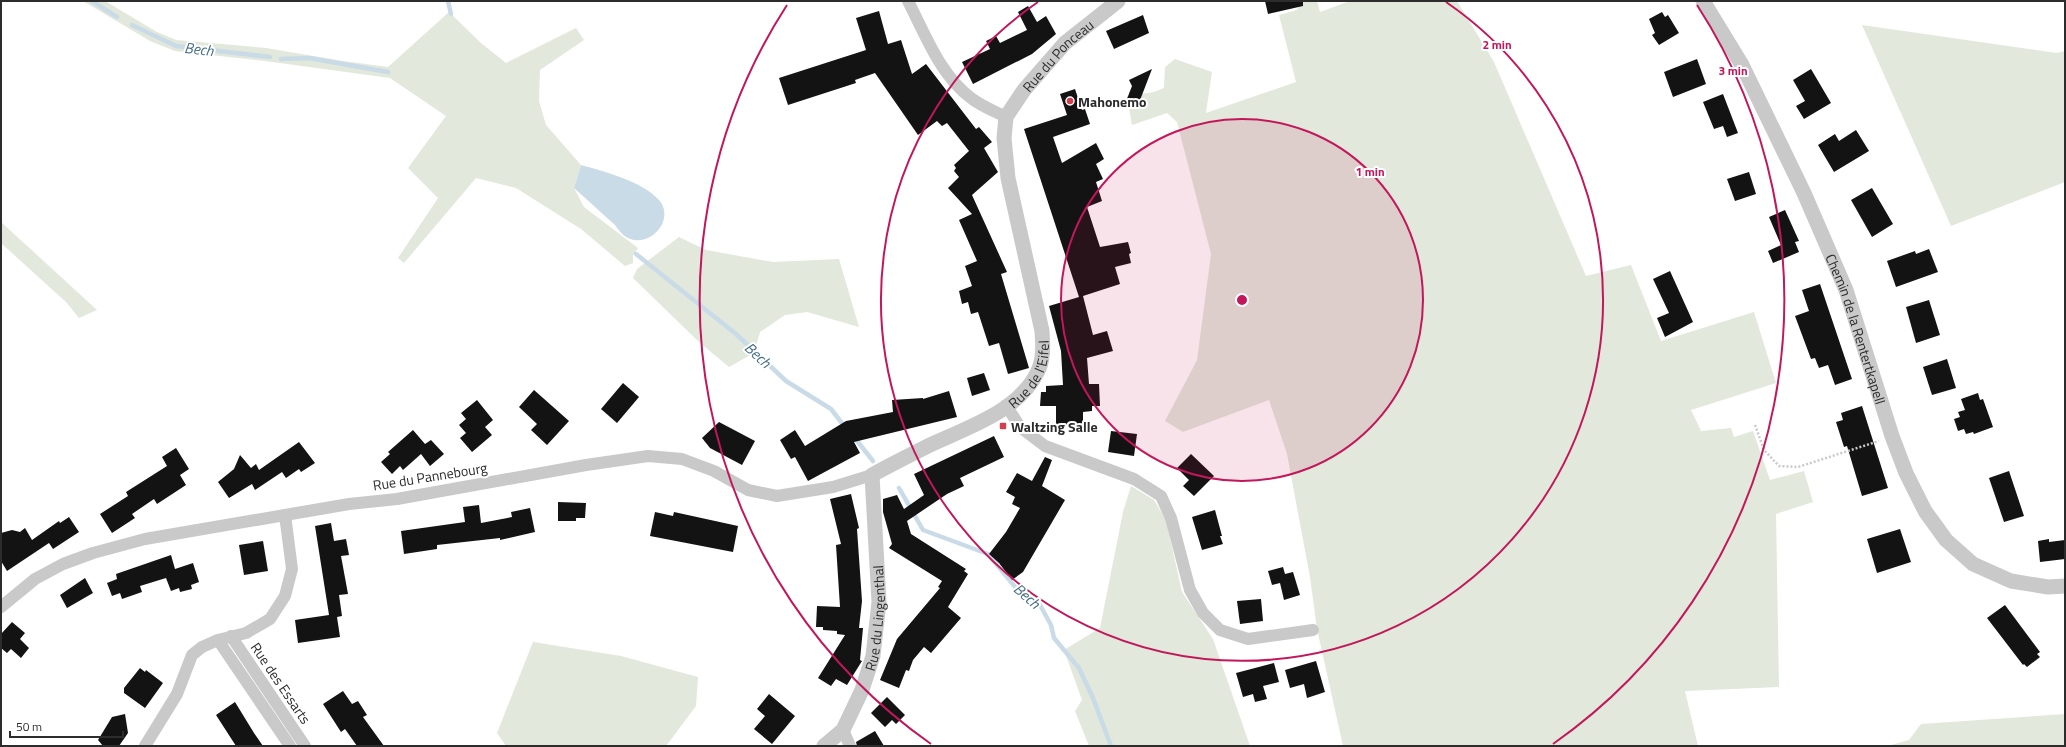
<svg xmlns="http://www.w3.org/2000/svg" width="2066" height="747" font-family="'Titillium Web',sans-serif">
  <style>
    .green { fill: #e2e8db }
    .water { fill: #c9dbe7 }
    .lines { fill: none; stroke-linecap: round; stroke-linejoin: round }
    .stream { stroke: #c9dbe7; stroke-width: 4.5 }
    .building { fill: #131313 }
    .path { stroke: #c9c9c9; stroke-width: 2.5; stroke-dasharray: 2 2; stroke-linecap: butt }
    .minor { stroke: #c9c9c9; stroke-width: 12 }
    .tertiary { stroke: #c9c9c9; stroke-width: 15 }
    .ring { fill: none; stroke: #c2185b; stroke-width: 2 }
    .poi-dot { fill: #d23f4d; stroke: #fff; stroke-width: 1.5 }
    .labels { text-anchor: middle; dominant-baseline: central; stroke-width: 4; stroke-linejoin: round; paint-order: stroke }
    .street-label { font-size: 14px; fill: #2c2c2c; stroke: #fff }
    .poi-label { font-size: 14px; font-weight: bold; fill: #2c2c2c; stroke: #fff; text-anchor: start }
    .water-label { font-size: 15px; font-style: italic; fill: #436d85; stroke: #fff }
    .centre { fill: #c2185b; stroke: #fff; stroke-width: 2 }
    .ring-label { font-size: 12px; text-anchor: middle; font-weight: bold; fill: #c2185b; stroke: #fff; stroke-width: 4; stroke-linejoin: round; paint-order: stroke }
  </style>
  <rect width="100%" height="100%" fill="#fff"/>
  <g class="green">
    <path d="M83,1H105L157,32L176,40L266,48L343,61L388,67L449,12L481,43L506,63L576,28L584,40L540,70L539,101L546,125L581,165L574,188L584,207L638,248L633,255V263L625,266L581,229L516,188L476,178L404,263L398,258L438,198L408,168L446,116L390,78L265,61L175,51L150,41Z"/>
    <path d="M1301,1H1317L1320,12L1350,1H1457L1494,62L1586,276L1631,265L1661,341L1754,312L1776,383L1691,410L1701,431L1731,428L1734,437L1753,431L1770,480L1804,471L1813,502L1776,514L1779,687L1685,691L1698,746H1343L1317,629L1310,577L1287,454L1269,400L1183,432L1165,421L1197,360L1211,254L1177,122L1167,113L1132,125L1127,96L1154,92L1164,88L1165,67L1175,59L1212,72L1206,113L1296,82L1279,15L1297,10Z"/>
    <path d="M1862,25L2057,53L2065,51V182L1951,226Z"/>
    <path d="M1,222L97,310L79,318L66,302L1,243Z"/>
    <path d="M679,237L706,250L773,262L839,259L859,327L807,312L785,315L760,332L754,353L729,367L699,342L633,278L637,269Z"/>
    <path d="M1131,486L1154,500L1166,520L1182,592L1213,639L1250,746H1089L1075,711L1082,700L1064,650L1100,628L1123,512Z"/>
    <path d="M533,642L621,656L698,677L696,706L666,746H506L497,733Z"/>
    <path d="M2065,714V746H1887L1909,740L1921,724Z"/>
  </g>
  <path class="water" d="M581,165C604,171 643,182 659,200C676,219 650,249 628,238C623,236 618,229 615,225C601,213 588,200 574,188Z"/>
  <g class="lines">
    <g class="stream">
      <path d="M92,1L117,17"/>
      <path d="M448,1L451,14"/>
      <path d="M132,25L176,46L270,57"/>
      <path d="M281,59L309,58L388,72"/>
      <path d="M636,254L736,334L786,381L831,409L845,427"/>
      <path d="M854,437L873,461"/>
      <path d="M899,488L923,530L988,554L1020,593L1040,605L1051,625L1054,638L1079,668L1093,698L1111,746"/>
    </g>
  </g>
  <g class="building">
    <path d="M1265,1H1303V6L1268,14Z"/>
    <path d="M1028,6L1037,22L1046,16L1056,34L1032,54L973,84L962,62L990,49L986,41L996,36L1000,43L1027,30L1018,12Z"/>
    <path d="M879,11L888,44L901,40L912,74L926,64L976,129L979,127L992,142L984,148L998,172L972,195L1007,272L1001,274L1029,368L1008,374L999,343L989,346L978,312L971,314L968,302L962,304L959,291L972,286L965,266L977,261L959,220L972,214L948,188L959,177L954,171L956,168L954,165L969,151L947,123L942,126L937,121L918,135L875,73L855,80L856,83L788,105L779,78L866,50L856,18Z"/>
    <path d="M1662,12L1665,17L1668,15L1679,33L1659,45L1652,35L1655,33L1649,19Z"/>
    <path d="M1143,15L1149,33L1114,49L1106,31Z"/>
    <path d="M1697,59L1706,84L1673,97L1664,72Z"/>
    <path d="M1152,69L1137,108L1125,104L1132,86L1129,80Z"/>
    <path d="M1811,69L1831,103L1804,119L1796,106L1805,101L1793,80Z"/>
    <path d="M1075,89L1082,110L1085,109L1090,124L1053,137L1062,163L1096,143L1104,159L1096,164L1103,179L1096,182L1102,201L1087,207L1100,247L1128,242L1131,253L1129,254L1131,263L1115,267L1120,284L1083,296L1093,335L1107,331L1113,351L1087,358L1089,384H1099L1100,406H1092V411L1083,412V424L1056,425V406H1040L1041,392H1046V386L1063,385L1061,351L1049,306L1079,297L1024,129L1067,115L1060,94Z"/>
    <path d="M1723,94L1738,133L1727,137L1723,126L1714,129L1703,102Z"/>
    <path d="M1856,130L1869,151L1834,172L1818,145L1835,134L1839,141Z"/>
    <path d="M1749,172L1756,194L1735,201L1727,179Z"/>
    <path d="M1872,188L1893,224L1872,237L1851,200Z"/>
    <path d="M1785,210L1799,241L1795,242L1799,252L1773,263L1768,251L1781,245L1769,217Z"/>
    <path d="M1929,249L1938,272L1896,287L1887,261L1915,251L1916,254Z"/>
    <path d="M1670,271L1693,322L1665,337L1657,318L1669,313L1653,279Z"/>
    <path d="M1820,284L1852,379L1835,385L1828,365L1819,368L1815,358L1811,359L1795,316L1809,311L1802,290Z"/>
    <path d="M1929,300L1940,335L1916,343L1906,307Z"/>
    <path d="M1947,359L1956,388L1932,395L1923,367Z"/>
    <path d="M984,373L990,390L972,396L967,378Z"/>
    <path d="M623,383L639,397L617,423L601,409Z"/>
    <path d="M534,390L569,421L547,445L531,430L537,424L519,407Z"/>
    <path d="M949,391L957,417L854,442L860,453L808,481L795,457L791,459L780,440L795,430L805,446L846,421L893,412L892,400L923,398V399Z"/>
    <path d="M1978,393L1980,400L1983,399L1993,427L1974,434L1973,432L1966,434L1964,429L1958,431L1954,419L1960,417L1958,412L1965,410L1961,399Z"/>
    <path d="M477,400L493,420L485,427L492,435L472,452L460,438L466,433L459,425L466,419L461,413Z"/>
    <path d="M1862,406L1888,488L1862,496L1847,446L1844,447L1836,422L1843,420L1841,413Z"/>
    <path d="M719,422L755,441L742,465L710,448L702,438Z"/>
    <path d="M413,430L425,444L431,440L444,454L430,466L421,454L403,470L400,466L392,474L381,462L390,454L388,452Z"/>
    <path d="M1111,431L1137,434L1134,456L1108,452Z"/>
    <path d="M994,436L1004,457L960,478L964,486L947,494L907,521L911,534L966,569L964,571L968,574L948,607L961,618L931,653L924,647L913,660L909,671L906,670L899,688L880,680L897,639L940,588L938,587L942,581L889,548L892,544L883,512V499L897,495L904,509L924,495L914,474Z"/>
    <path d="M299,442L315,463L301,472L299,469L286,478L282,472L255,490L252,484L229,498L218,482L234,469L240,455L251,468L256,464L259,470Z"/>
    <path d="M176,448L189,469L180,475L186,485L157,504L154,499L132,514L135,518L112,533L100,514L128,496L126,492L167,466L162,457Z"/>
    <path d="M1191,454L1214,476L1194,496L1183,486L1189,480L1177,468Z"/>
    <path d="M1045,457L1052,460L1042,486L1065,500L1023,572L1012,580L999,563L989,554L1006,532L1020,508L1012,504L1015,497L1006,492L1017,473L1032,481Z"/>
    <path d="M2009,471L2024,516L2004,522L1989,478Z"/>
    <path d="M851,494L859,528L857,529L862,601L859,628H863L860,660L862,661L847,685L836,679L831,686L818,678L845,635L837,634V631L823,630V627H816L817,606L840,607L836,545L841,544L830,499Z"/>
    <path d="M558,502L586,503L585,518H576V521H558Z"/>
    <path d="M479,505L481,523L512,517L511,512L530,508L535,532L500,540V538L437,545V549L404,554L401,531L465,522L463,507Z"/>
    <path d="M1215,510L1222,536H1220L1223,544L1202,550L1192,517Z"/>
    <path d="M655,512L673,516L674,512L738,526L733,552L650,536Z"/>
    <path d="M69,517L79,532L53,549L49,543L7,571L1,561V533L12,530L20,532L25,528L32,540L59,521L60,523Z"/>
    <path d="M331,523L334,541L346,539L349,555L341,556L348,594L339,595L342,616L337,617L340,637L298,643L295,620L329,615L315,526Z"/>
    <path d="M1900,529L1911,562L1877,573L1867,539Z"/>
    <path d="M2049,539V542L2065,540V559L2040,562L2038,541Z"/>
    <path d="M263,541L268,571L244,575L239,545Z"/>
    <path d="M171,555L175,569L193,563L199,582L191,585L192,589L180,592L179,588L171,591L166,578L140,586L142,592L122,599L120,593L112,596L107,583L117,579L116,574Z"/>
    <path d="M1283,567L1285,574L1293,572L1300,595L1284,600L1280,583L1272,585L1268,571Z"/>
    <path d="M85,578L93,593L67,608L60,595Z"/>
    <path d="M1261,599L1263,621L1240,624L1237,601Z"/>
    <path d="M2005,605L2040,652L2037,654L2040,657L2027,667L2024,664L2023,665L1987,618Z"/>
    <path d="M12,622L25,633L20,639L29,648L21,658L11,649L7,653L1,648V634Z"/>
    <path d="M1316,661L1325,692L1307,698L1304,684L1290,688L1285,670Z"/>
    <path d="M1274,663L1279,682L1263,686L1267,699L1255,702L1253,694L1243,697L1236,673Z"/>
    <path d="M140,668L145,672L146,670L163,683L145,708L124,693V688Z"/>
    <path d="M343,691L352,704L358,701L367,715L363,717L384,746H357L345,729L341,732L323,704Z"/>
    <path d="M769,694L795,716L772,744L754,729L765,716L757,709Z"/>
    <path d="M887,697L905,715L896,724L892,720L885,727L871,713Z"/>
    <path d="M235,702L254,733L263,746H236L216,715Z"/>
    <path d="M125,714L128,733L119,746H103L98,740L112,717Z"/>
    <path d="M875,731L884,746H857L856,742Z"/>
  </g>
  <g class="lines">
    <path class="path" d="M1755,425L1764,450L1779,466L1798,467L1879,441"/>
    <g class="minor">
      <path d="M908,1C925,34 940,75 971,98C981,106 994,111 1006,117"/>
      <path d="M1006,405L1020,427L1045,446L1134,479L1161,496L1171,518L1190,590L1203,613L1220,630L1248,639L1313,630"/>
      <path d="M1,607L35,579L63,564L93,553L145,539L349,504L397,499L586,465L648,456L682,459L714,471L748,490L777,496L833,487L872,475"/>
      <path d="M231,636L305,746"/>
      <path d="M218,640L290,746"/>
      <path d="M843,730L850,746"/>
      <path d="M145,746L177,694L192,655L202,647L218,640L246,633L270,619L285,596L292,569L285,515"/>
    </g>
    <g class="tertiary">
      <path id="s1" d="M1703,1L1742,65L1804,193L1846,290L1892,436L1906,473L1925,511L1946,540L1973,564L2011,581L2048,587L2065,586"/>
      <path id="s2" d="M824,746L843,730L862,690L873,656L879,602L872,475C892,464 912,454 932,444C969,427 1018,411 1037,373C1044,360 1043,345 1042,331L1008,178L1004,138L1006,117L1024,90L1065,43L1118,1"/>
    </g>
  </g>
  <circle cx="1242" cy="300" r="181" fill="#c2185b" fill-opacity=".12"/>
  <g class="ring">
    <circle cx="1242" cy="300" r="181"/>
    <path d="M1446 2A361 361 0 1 1 1038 2"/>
    <path d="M931 744A542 542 0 0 1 787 5M1697 5A542 542 0 0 1 1553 744"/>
  </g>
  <g class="poi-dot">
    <circle cx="1070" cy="101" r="4"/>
    <rect x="999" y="422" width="8" height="8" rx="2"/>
  </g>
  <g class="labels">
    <g class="street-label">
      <text stroke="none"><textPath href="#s2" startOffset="825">Rue du Ponceau</textPath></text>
      <text stroke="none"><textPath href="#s1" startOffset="363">Chemin de la Rentertkapell</textPath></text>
      <text stroke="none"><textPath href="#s2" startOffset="479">Rue de l'Eifel</textPath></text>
      <text transform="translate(430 476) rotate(-9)">Rue du Pannebourg</text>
      <text stroke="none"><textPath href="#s2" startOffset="143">Rue du Lingenthal</textPath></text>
      <text transform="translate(281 683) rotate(56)">Rue des Essarts</text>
    </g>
    <g class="poi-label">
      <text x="1078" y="101">Mahonemo</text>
      <text x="1011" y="426">Waltzing Salle</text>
    </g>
    <g class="water-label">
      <text transform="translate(199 49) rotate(7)">Bech</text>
      <text transform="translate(758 355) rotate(43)">Bech</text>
      <text transform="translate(1027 596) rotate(41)">Bech</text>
    </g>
  </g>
  <circle cx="1242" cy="300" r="6" class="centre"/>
  <g class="ring-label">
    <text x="1497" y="49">2 min</text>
    <text x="1733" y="75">3 min</text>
    <text x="1370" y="176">1 min</text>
  </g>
  <rect width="2066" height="747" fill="none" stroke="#2c2c2c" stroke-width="4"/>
  <path d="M10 731v6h113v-6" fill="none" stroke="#2c2c2c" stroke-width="2"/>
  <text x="16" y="731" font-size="12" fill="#2c2c2c" stroke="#ffffff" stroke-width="3" paint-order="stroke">50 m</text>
</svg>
